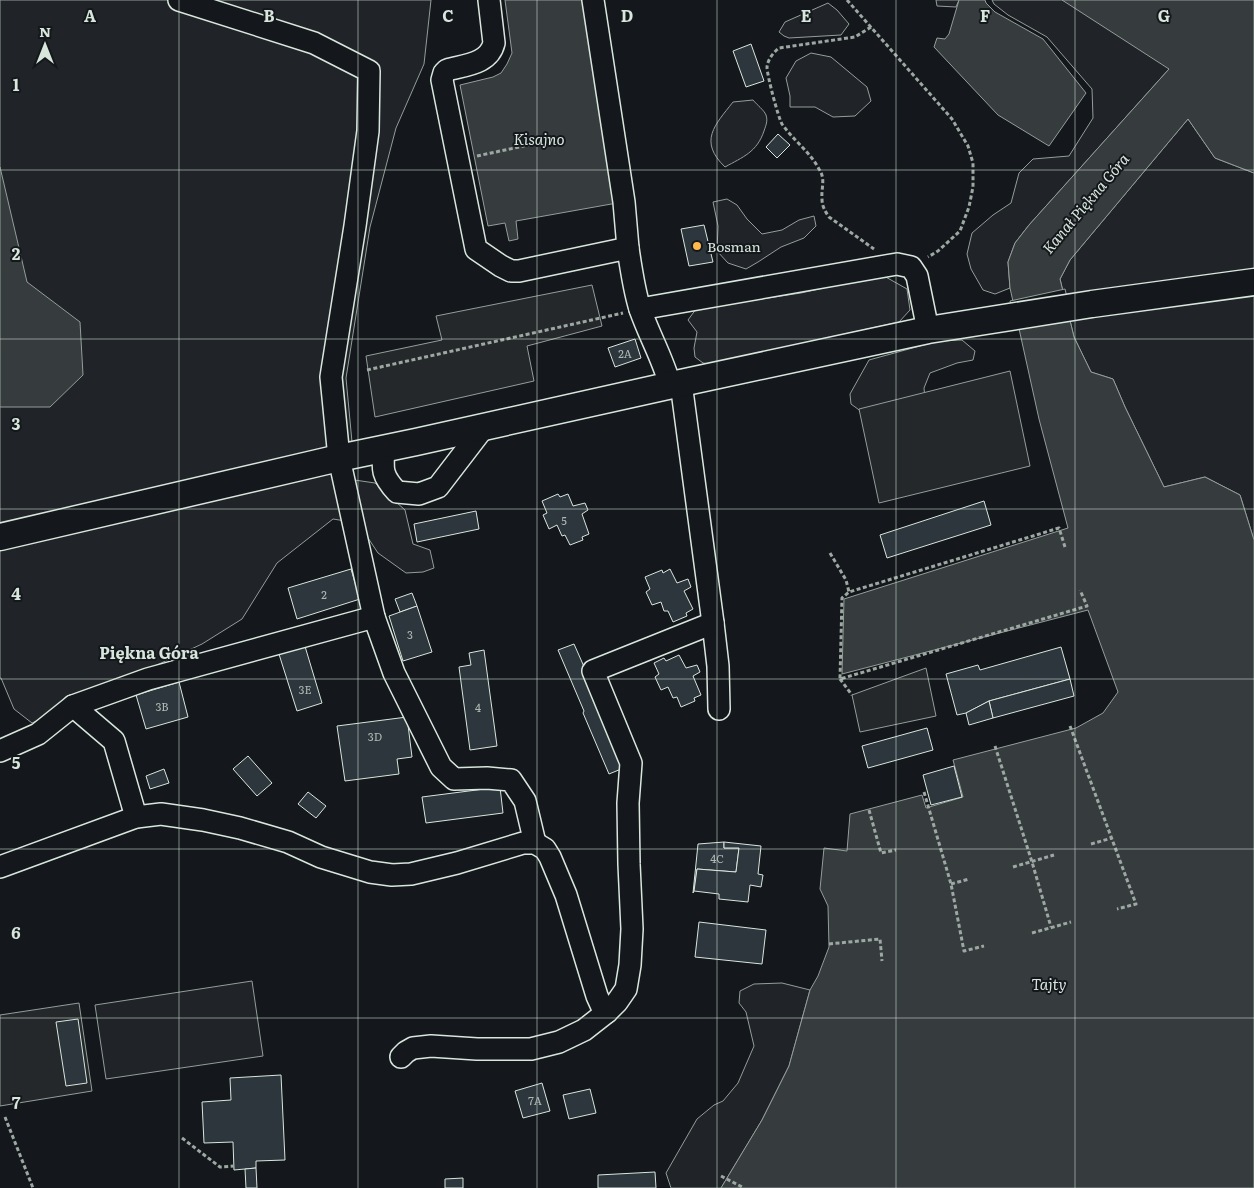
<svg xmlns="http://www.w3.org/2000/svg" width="1254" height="1188" font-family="Literata,serif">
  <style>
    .green { fill: #202428; stroke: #939e99 }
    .parking { fill: #24282b; stroke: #939e99 }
    .water { fill: #363b3e; stroke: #939e99 }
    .pier { fill: #14181c; stroke: #939e99 }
    .building { fill: #2c363c; stroke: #d8e6dc }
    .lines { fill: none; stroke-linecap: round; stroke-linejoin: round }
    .minor-casing { stroke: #d8e6dc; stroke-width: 24 }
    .major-casing { stroke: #d8e6dc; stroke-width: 29 }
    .path { stroke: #9da8a2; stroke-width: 3; stroke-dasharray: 4 2.5; stroke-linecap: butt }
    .minor { stroke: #14181c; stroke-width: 21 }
    .major { stroke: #14181c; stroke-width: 26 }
    .grid { fill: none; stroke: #d8e6dc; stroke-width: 1; stroke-opacity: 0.55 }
    .poi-dot { fill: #ffb74d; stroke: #14181c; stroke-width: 2 }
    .labels { text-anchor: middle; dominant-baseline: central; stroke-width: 4; stroke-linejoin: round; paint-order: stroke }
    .number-label { font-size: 11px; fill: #adbab4 }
    .poi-label { font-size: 14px; fill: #d8e6dc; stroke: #14181c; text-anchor: start }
    .water-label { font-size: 15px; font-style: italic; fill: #d8e6dc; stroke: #14181c }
    .quarter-label { font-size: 16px; font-weight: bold; fill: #d8e6dc; stroke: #14181c }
    .grid-label { font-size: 16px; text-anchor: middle; font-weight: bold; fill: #d8e6dc; stroke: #14181c; stroke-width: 4; stroke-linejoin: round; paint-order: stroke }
  </style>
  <rect width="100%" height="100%" fill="#14181c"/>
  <g class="green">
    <path d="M0,0H431L424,64L396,128L370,227L346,378L352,442L328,445L334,477L375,483L405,510L413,544L430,550L434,568L423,572L406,573L378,553L358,523L333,519L277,563L242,619L202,644L32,723L14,709L1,678H0Z"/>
    <path d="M936,0H959L956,7L937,6Z"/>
    <path d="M992,0H1160L1169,69L1029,225L1015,243L1008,262L1010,288L995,294L983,290L971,269L967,254L972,233L993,215L1011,203L1019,173L1033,159L1069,156L1093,118L1092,89L1047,37L1008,15L994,4Z"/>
    <path d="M828,3L837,10L849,24L841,35L789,38L784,36L779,32L785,22Z"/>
    <path d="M811,53L831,57L867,87L871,101L855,116L833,117L815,107H790V96L786,78L796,61Z"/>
    <path d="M753,100C757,105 764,110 766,115C768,121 766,125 764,131C757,152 743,157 725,167C698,141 715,125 733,102Z"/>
    <path d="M1188,119L1215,158L1254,173V540L1240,495L1205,477L1164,487L1125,407L1113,379L1091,372L1074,337L1060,279L1070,260Z"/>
    <path d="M727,199L737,205L747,219L762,234L782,230L799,220L814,216L816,226L804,238L781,247L758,262L746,269L728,263L717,251L718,226L713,202Z"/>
    <path d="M884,276L907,289L910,310L899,322L709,364L703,363L695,357L694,348L697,332L688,320L696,309L801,293L859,280Z"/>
    <path d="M962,340L975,351L973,360L957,363L930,373L924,388L926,410L866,415L851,404L850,394L869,360L938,341Z"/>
    <path d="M252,981L263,1056L106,1079L95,1005Z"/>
    <path d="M782,983L810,990L789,1066L762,1120L721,1188H671L666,1173L697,1119L714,1105L723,1101L738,1083L754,1046L746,1012L739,1003L740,991L754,984Z"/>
  </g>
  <g class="parking">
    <path d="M592,285L602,326L527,346L534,381L375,417L366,356L442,340L436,316Z"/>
    <path d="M1010,371L1030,466L879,503L859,409Z"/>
    <path d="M926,668L936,716L860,732L852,695Z"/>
    <path d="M79,1003L92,1091L0,1106V1015Z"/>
  </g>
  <g class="water">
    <path d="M505,0H586L617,203L516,221L518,239L509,241L505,223L488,226L460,85L493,77L501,73L507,64L512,53Z"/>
    <path d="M959,0H985L986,3L995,12L1043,39L1086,93L1049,146L998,115L934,47L937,38L945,39L949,34Z"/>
    <path d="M1062,0H1254V173L1215,158L1188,119L1070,260L1060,279L1074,337L1091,372L1113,379L1125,407L1164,487L1205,477L1240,495L1254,540V1188H721L762,1120L789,1066L810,990L818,976L829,947L828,906L820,889L824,848L847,851L850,814L922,795L926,808L963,797L953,760L1076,728L1103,713L1118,692L1088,610L842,674L844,599L1068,528L1039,419L1010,288L1008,262L1015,243L1029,225L1169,69Z"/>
    <path d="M0,167L27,282L80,322L83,375L50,407H0Z"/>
  </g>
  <path class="pier" d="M1065,289L1071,314L1016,326L1010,301Z"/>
  <g class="building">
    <path d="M751,44L764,81L746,87L733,51Z"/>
    <path d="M778,134L790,145L777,158L766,147Z"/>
    <path d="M704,225L713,262L689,266L681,229Z"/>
    <path d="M635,339L641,358L615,367L608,348Z"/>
    <path d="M558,494L560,497L568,494L573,506L585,503L588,510L582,514L589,534L582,537L583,540L570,545L565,535L562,536L557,525L549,529L543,515L547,513L542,501Z"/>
    <path d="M984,501L991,525L887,558L880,535Z"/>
    <path d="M476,511L479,529L417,542L414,524Z"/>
    <path d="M351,569L360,599L297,619L288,588Z"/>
    <path d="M670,569L677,583L688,579L691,587L684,591L693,609L686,613L687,616L673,622L668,611H664L661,602L652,605L646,592L650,589L645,577L662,570L663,573Z"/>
    <path d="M412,593L417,606L400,612L395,599Z"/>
    <path d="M417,606L432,652L403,661L389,616Z"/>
    <path d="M304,643L322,703L297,711L278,651Z"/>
    <path d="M574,644L601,705L626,767L609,774L583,713L584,711L558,650Z"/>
    <path d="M1061,647L1070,679L989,701L966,713L957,715L946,674L978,665L980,670Z"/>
    <path d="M484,650L497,746L470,750L459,667L471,665L469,653Z"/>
    <path d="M679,655L686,668L697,665L700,672L693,676L701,695L694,698L695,701L681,707L677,697L673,698L668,687L661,690L655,677L659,674L654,663L664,658L666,661Z"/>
    <path d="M1070,679L1074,696L993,718L989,701Z"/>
    <path d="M179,682L188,717L146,729L136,695Z"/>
    <path d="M989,701L993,718L969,725L966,713Z"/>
    <path d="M407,717L412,757L397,759L399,774L345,781L337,726Z"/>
    <path d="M927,728L933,750L868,768L862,746Z"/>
    <path d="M248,756L272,783L257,796L233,769Z"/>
    <path d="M954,766L962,797L931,805L923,775Z"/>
    <path d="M164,769L169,783L150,789L146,776Z"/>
    <path d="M500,787L503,813L426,823L422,797Z"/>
    <path d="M308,792L326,806L316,818L298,804Z"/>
    <path d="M724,842V848H739L736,872L697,869L694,891L693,893L698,844Z"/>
    <path d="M724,842L761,846L758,874L763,875L761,887L750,885L748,902L719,899V894L694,891L697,869L736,872L739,848H724Z"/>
    <path d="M699,922L766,930L762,964L695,957Z"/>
    <path d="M78,1019L87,1083L66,1086L56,1022Z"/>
    <path d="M281,1075L285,1160L256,1161V1168L234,1170L233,1142L204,1143L202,1102L231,1100L230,1078Z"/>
    <path d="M542,1083L550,1111L523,1118L515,1091Z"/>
    <path d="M590,1089L596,1113L569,1119L563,1095Z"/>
    <path d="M256,1168L257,1188H246L245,1169Z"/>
    <path d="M655,1172L656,1188H598V1175Z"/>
    <path d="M463,1178V1188H445V1179Z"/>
  </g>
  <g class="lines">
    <defs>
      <g id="minor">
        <path d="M179,0L314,43L369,71L368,131L355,226L331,377L339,458L374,617L394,673L441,767L454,779L487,778L511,780L525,801L535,843"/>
        <path d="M489,0L494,43C489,64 465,65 447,70L444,73L442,80L476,249L501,266L511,271H519L628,248C631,269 634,290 640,309C649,335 663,359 670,385"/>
        <path d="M593,0L624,202L628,248"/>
        <path d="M640,309L897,264L911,267L917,276L928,330"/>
        <path d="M681,383L713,623L718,666L719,709"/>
        <path d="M384,449C382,470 382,476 397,492L419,494L438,487L484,427"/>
        <path d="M73,706L114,741L136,817"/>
        <path d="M0,751L38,734L73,706L148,679L374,617"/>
        <path d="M0,867L136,817L161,814L203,820L240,828L288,842L321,857L370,872L392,875L411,874L457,863L523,843H535L545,849L550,857L566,895L597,996L602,1007L607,1012"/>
        <path d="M401,1057L406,1052L413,1048L431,1046L477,1049H531L559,1042L584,1030L607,1012L617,1002L626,989L630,965L632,929L629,864L628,803L631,763L593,671L713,623"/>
      </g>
      <path id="major" d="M0,537L339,458L416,442L681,383L928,330L1092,304L1254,282"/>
    </defs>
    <use href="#minor" class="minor-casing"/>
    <use href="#major" class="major-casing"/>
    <g class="path">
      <path d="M847,0L952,119L968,146L973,163V187L969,207L960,231L938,251L928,257"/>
      <path d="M871,27L855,37L779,48C773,53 768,59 767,67C767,75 778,117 782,124C793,140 810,152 819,169C826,179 821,188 822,199C822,206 825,211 829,217L874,249"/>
      <path d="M477,156L547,141"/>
      <path d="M367,370L623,313"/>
      <path d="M1065,547L1059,528L849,592L842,598L840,679L1087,606L1080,590"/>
      <path d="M830,553L846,580L849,592"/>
      <path d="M840,679L852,695"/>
      <path d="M1070,726L1136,904L1117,909"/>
      <path d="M995,746L1032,862L1051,927"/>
      <path d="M924,792L951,884L964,951L984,946"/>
      <path d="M869,810L881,853L896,850"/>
      <path d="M1091,844L1112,838"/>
      <path d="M1013,867L1054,855"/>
      <path d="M951,884L969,879"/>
      <path d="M1032,933L1071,922"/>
      <path d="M829,944L880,939L882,961"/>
      <path d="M5,1117L33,1188"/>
      <path d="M182,1138L220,1167L234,1166"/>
      <path d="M721,1176L744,1188"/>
    </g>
    <use href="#minor" class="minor"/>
    <use href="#major" class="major"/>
  </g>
  <path class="grid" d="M179,0V1188M358,0V1188M537,0V1188M717,0V1188M896,0V1188M1075,0V1188M0,170H1254M0,339H1254M0,509H1254M0,679H1254M0,849H1254M0,1018H1254"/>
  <circle class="poi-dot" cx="697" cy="246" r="5"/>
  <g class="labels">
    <g class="number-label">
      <text x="625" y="353">2A</text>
      <text x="564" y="520">5</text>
      <text x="324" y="594">2</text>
      <text x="410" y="634">3</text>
      <text x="305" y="689">3E</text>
      <text x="162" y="706">3B</text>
      <text x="478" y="707">4</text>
      <text x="375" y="736">3D</text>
      <text x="717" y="858">4C</text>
      <text x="535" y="1100">7A</text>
    </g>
    <g class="poi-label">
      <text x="707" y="246">Bosman</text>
    </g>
    <g class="water-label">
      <text x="539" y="138">Kisajno</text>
      <text transform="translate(1085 203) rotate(-50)">Kanał Piękna Góra</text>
      <text x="1049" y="983">Tajty</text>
    </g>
    <g class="quarter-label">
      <text x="149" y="652">Piękna Góra</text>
    </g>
  </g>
  <g class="grid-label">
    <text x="90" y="22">A</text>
    <text x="269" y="22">B</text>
    <text x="448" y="22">C</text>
    <text x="627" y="22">D</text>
    <text x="806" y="22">E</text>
    <text x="985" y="22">F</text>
    <text x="1164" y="22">G</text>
    <text x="16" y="91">1</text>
    <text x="16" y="260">2</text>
    <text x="16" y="430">3</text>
    <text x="16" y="600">4</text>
    <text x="16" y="769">5</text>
    <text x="16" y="939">6</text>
    <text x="16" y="1109">7</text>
  </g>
  <g transform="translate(45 45)" stroke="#14181c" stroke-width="4" paint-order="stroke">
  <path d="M0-4L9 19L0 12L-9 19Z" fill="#d8e6dc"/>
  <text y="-8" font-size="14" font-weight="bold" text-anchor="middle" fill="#d8e6dc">N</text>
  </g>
</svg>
